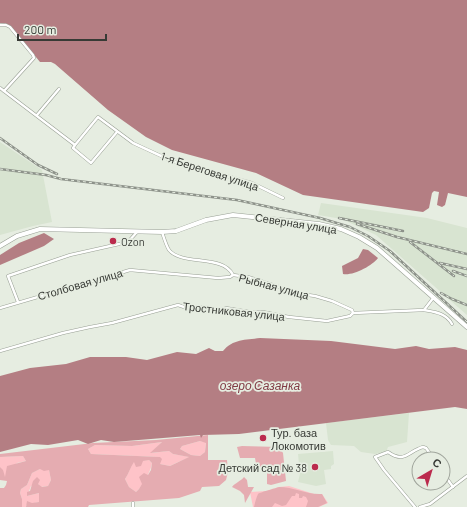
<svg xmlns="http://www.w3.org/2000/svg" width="467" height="507" font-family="Barlow,sans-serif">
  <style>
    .built { fill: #d8e4d1 }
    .green { fill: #fec3c8 }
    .forest { fill: #e5acb1; fill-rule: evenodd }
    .water { fill: #b47e83 }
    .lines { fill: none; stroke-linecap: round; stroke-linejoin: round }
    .street-casing { stroke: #99a095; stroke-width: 3.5 }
    .secondary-casing { stroke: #99a095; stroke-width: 5 }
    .street { stroke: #fff; stroke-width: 2.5 }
    .secondary { stroke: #fff; stroke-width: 4 }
    .rail-casing { stroke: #8d928a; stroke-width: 2.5 }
    .rail { stroke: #e6ede1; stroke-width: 1; stroke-dasharray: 3; stroke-linecap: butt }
    .poi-dot { fill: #bb2b4d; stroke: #e6ede1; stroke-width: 1.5 }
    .labels { text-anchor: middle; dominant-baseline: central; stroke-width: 3.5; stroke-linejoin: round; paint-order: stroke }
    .street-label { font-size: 11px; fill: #373a35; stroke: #e6ede1 }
    .poi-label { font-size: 11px; fill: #373a35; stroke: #e6ede1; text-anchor: start }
    .water-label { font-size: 12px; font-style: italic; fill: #813b45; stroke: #e6ede1 }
  </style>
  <rect width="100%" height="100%" fill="#e6ede1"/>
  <g class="built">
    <path d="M0,142L42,170L52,222L33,226L0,235Z"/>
    <path d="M321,203L427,218L467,228V315L376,235L342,219L318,215Z"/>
    <path d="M409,413L407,442L388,447L386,452L375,454L361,452L354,446L331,445L328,440L326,423Z"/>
    <path d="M333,451L334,464L331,466V469L324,470L326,484L316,486L298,482L300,474L298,454Z"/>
  </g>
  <g class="green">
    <path d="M200,441L206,442L205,452L200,456L191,455L180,449L182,446Z"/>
    <path d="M162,442L151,453L169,451L173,454L190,457L176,463L170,466L160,464L159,457L91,454L88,449L95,445L132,446Z"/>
    <path d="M23,456L26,461L17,463L5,478L0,467V457Z"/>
    <path d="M149,460L152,463C151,471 142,487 136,492L129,487L125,479C129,473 130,467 134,461Z"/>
    <path d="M40,469L49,470L51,480L48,486L41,487L38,484L31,486L27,496L39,493V502L26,505V507H22V499L20,493L21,489L27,485L32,473Z"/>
    <path d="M289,486L314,494H322L328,503L319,507H253L250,492L267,491L279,487Z"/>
  </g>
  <g class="forest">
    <path d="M208,435V460H227L228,472L226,480L219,486L202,487L200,491L179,498L89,505L88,507H26L27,501L32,503L39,502V493L27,496V492L30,491L33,481L37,477L40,480L38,484L42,487L48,486L51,480L49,470L44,471L40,469L32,473L27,485L21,489L20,493L22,499V507H0V488H4L6,485L7,481L0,480V467L3,470L5,477L7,466L26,461L23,456L0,457V454L93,443L156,440ZM200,441L206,443L205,452L200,456L191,455L180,449L182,446ZM162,442L150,453L169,451L173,454L189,457L170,466L160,464L162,459L160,457L91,454L88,449L95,445L132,446ZM149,460L152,463L151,470L148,475L144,473L139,477L142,484L139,489L136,492L129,487L125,479C129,473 130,468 134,462L136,467L141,466L143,461Z"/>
    <path d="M242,446L279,447L283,453L286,481L271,485L267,484V472L272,468L271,466L259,467L256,464L255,458H240L237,447Z"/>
    <path d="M244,477L247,480L248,487H254L245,503L244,495L240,491L232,487C235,483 241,481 244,477Z"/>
    <path d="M279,487C294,487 307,495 322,494L327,503L318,507H306L308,501L306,497L303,496L302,498H299V494L296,493L295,496H292L286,505L282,506L275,503L272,507H254C255,503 256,498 258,494C258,493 276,488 279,487Z"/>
  </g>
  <g class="water">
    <path d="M0,0H467V197L448,193L445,205L442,207L437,205L439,192L434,191L432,193L429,208L423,212L303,195L256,173L172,150L146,137L108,110L55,64L51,62H40L13,29L9,25L0,23Z"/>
    <path d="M44,233L54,239L44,246L0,265V255L19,243Z"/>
    <path d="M363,249L368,250L378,258C372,266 353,276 343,274L342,266L358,258Z"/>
    <path d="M260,338L331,341L395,349L416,346L429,349L455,347L467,350V409L455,407L239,434L203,435L201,438L200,435L114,442L101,440L88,444L78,440L48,445L31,444L0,452V376L30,368L66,364L90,357H126L147,360L177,352L196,354L209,348L215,351H223C233,339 245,340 260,338Z"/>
  </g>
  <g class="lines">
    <defs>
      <g id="street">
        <path d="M0,25H6L10,27L33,55L34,58L4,91"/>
        <path d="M0,88L75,145L73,148L91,163L117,132"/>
        <path d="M37,115L59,89"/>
        <path d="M75,145L98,117L133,143L172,161L252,183L283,198"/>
        <path d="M162,232C164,238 166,245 169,250C182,266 223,254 233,275L248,277L301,294L315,296L332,301L352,310L353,313L424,310L434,297"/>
        <path d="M18,302L8,276L70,255L128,242L137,232"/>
        <path d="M0,308L130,270L218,278L230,277L233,275"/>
        <path d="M424,310C435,312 446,313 452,324"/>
        <path d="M0,351L63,333L90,327L112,323L178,305L187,308L205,307L221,310L226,308L250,312H263L289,317L327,321L350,316L353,313"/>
        <path d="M443,473L453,487"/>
        <path d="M133,507V503"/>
        <path d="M415,507L384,470L375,457L388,452C405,464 408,451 423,447L426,448L434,459"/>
        <path d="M420,507L430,504L467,476"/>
      </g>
      <path id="secondary" d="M0,246L17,236L40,229L162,232L176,231L206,220L233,215L319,224L341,229L359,237L377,248L467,327"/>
    </defs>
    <use href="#street" class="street-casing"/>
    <use href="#secondary" class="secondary-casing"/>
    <use href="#street" class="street"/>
    <use href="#secondary" class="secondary"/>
    <defs>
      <g id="rail">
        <path d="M0,138L38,165L57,174"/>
        <path d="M0,169L46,175L61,179L237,200L320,218L350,227L368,236L390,251L467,322"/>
        <path d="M339,218L403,231"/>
        <path d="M357,224L397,237L467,254"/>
        <path d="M410,242L454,276"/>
        <path d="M440,263L467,269"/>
        <path d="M453,271L467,276"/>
        <path d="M441,293L452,299L467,305"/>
      </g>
    </defs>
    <use href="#rail" class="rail-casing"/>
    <use href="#rail" class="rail"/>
  </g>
  <g class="poi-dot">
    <circle cx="113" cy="241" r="4"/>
    <circle cx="263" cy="438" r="4"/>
    <circle cx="315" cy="467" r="4"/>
  </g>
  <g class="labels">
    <g class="street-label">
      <text transform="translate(210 171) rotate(18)">1-я Береговая улица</text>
      <text transform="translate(296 223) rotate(9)">Северная улица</text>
      <text transform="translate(80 284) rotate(-16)">Столбовая улица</text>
      <text transform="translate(274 286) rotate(15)">Рыбная улица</text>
      <text transform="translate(234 311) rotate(6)">Тростниковая улица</text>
    </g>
    <g class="poi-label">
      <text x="121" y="241">Ozon</text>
      <text x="271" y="432">Тур. база<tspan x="271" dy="13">Локомотив</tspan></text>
      <text x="307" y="467" text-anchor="end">Детский сад № 38</text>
    </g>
    <g class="water-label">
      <text x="260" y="385">озеро Сазанка</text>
    </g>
  </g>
  <g transform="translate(431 471) rotate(38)"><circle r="19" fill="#e6ede1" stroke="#a0a59c"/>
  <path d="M0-3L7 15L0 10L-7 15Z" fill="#bb2b4d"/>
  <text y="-6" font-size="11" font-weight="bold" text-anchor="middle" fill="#373a35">С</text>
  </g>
  <path d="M18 34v6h88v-6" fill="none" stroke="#373a35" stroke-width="2"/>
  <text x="24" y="34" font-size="12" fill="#373a35" stroke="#e6ede1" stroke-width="3" paint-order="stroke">200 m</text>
</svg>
